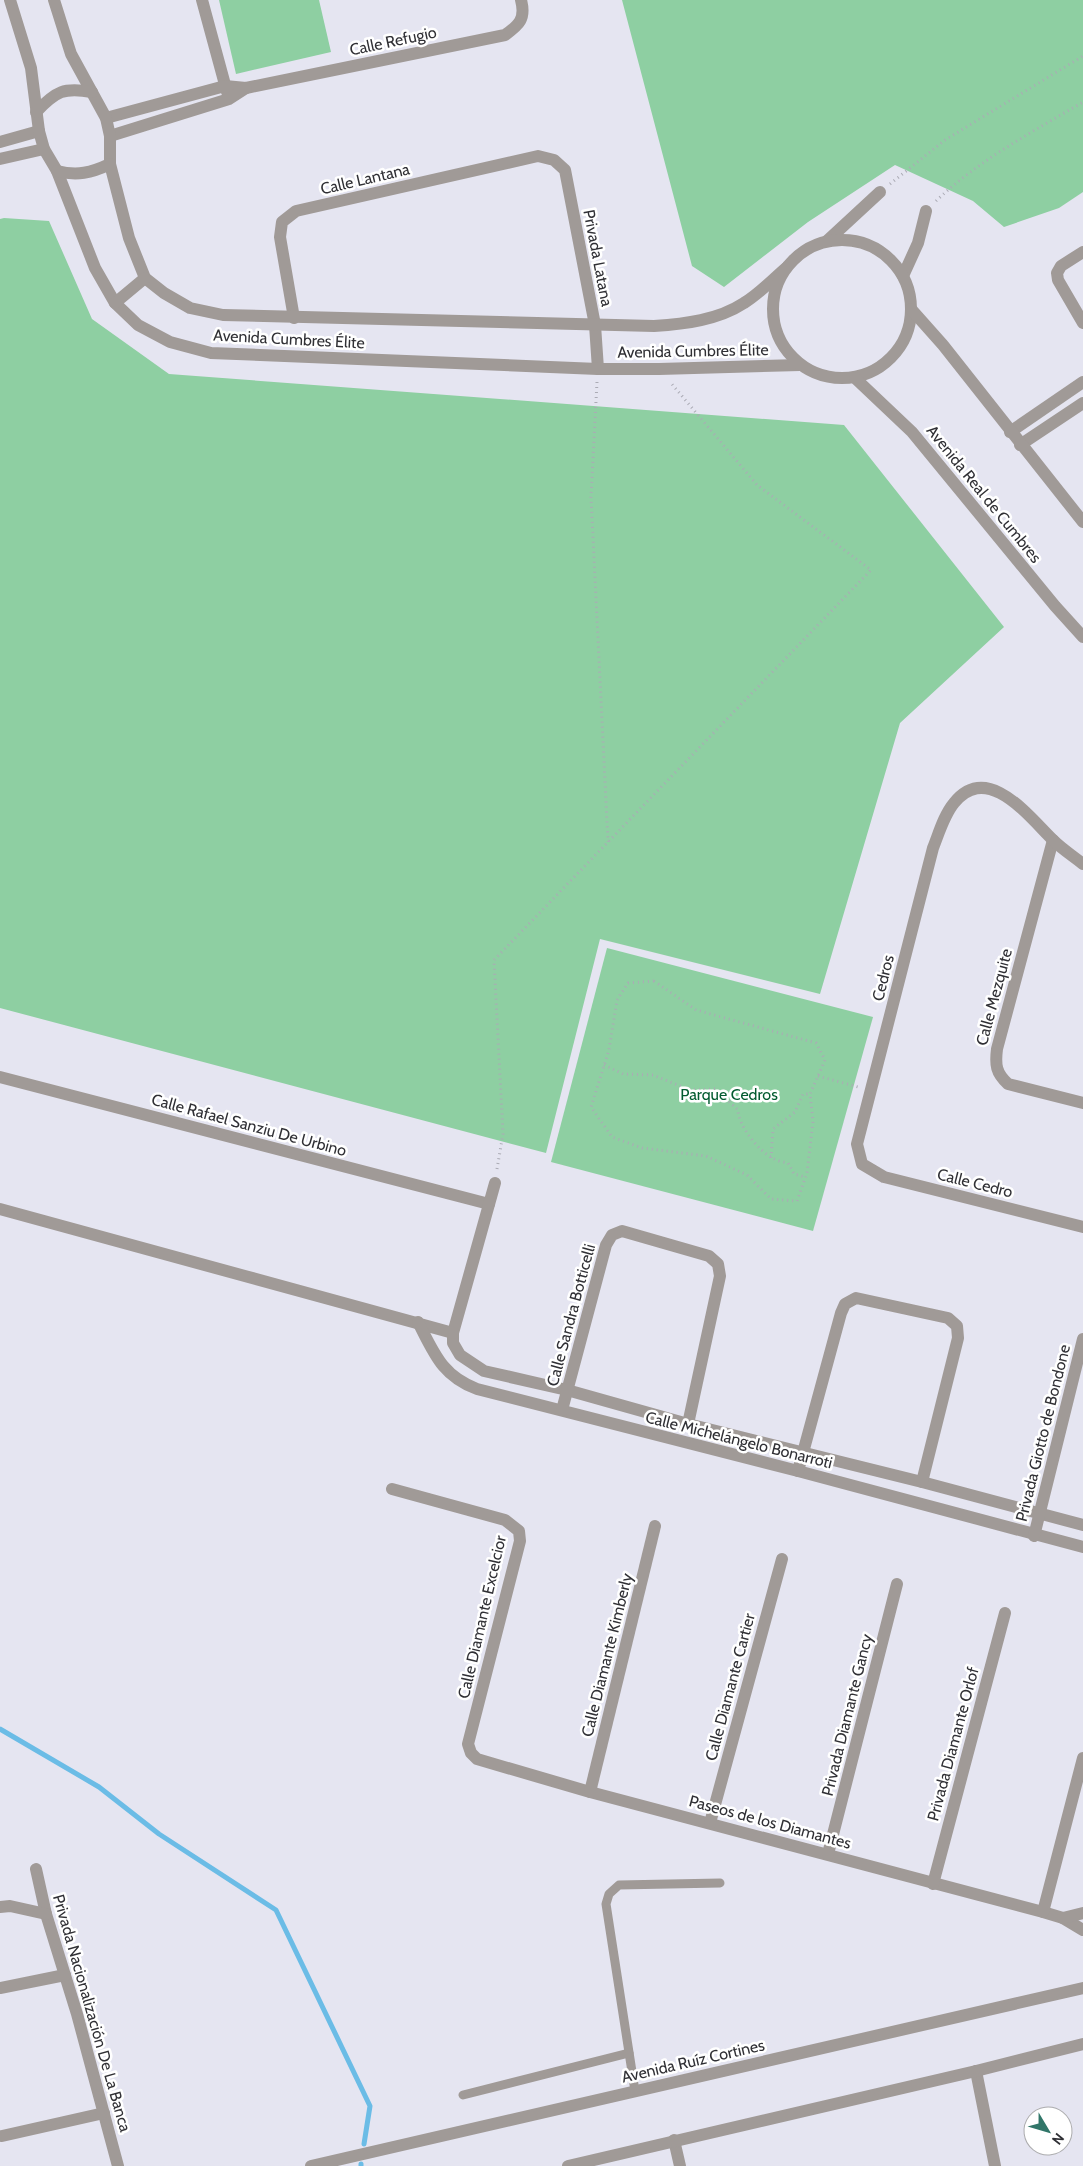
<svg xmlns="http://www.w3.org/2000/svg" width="1083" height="2166" font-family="Cabin,sans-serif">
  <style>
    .green { fill: #8ecfa2 }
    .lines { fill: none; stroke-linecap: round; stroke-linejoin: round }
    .stream { stroke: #6bbce6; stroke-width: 5 }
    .path { stroke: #ababb5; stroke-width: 3; stroke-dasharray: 1 4; stroke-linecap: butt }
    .service { stroke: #a09a97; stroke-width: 9 }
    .minor { stroke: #a09a97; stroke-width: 12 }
    .tertiary { stroke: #a09a97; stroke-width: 12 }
    .labels { text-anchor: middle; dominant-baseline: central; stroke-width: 5; stroke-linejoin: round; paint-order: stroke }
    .street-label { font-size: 16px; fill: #303035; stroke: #fff }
    .park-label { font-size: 16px; fill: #035b30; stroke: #fff }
  </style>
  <rect width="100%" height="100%" fill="#e5e5f1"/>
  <g class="green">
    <path d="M219,0H319L331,52L236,74Z"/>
    <path d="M622,0H1083V192L1059,208L1004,227L973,201L895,165L808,222L724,287L692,266Z"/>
    <path d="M4,218L49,221L92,319L169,374L844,425L1004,627L900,723L820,994L600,939L546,1153L0,1008V219Z"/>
    <path d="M607,948L873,1017L813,1231L551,1162Z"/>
  </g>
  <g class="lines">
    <g class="stream">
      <path d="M0,1729L99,1787L159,1834L276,1910L370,2106L364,2144"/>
      <path d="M361,2166V2164"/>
    </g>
    <g class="path">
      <path d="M890,184L945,140L1083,56"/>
      <path d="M936,201C979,160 1032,132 1083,102"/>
      <path d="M597,382L591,497L608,842"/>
      <path d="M654,981L696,1010L816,1043L825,1060L810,1094L813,1121L807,1173L797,1201L771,1199L747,1175L706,1156L642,1148L612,1137L591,1107L609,1050L617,1000L628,983Z"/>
      <path d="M604,1065L623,1074L653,1075L690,1090L716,1089L738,1110C738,1125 759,1152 773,1158C777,1161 783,1162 788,1163L794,1174L805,1177"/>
      <path d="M818,1076L858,1087"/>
      <path d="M771,1158L773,1129L795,1112L803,1094H810"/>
      <path d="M497,1169L503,1134L494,960L871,570L757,485L671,383"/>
    </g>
    <g class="service">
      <path d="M635,2091L606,1904L609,1894L619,1885L720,1883"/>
      <path d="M463,2095L629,2053"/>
    </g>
    <g class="minor">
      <path d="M202,0L227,92"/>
      <path d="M106,118L225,86L246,88L505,35C519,25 526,19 521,0"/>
      <path d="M110,136L229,99L246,88"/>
      <path d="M0,142L39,131"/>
      <path d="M0,159L44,149"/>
      <path d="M827,241L880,192"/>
      <path d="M1083,252L1061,266L1057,273L1058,280L1083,323"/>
      <path d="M903,276L918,243L926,211"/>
      <path d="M294,318L280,237L282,222L296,211L538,156L554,160L565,170L595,325L598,369"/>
      <path d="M1010,432L1083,382"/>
      <path d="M1020,445L1083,403"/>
      <path d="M1053,840L997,1049C995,1065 996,1073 1008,1084L1083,1103"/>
      <path d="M1083,864C1073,856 1062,849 1053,840C1030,818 988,761 954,803C944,815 939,833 933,848L857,1144L862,1164L884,1177L1083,1227"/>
      <path d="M0,1077L489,1204"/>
      <path d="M495,1183L453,1333V1343L460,1355L484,1371L567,1390L688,1424L922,1482L1083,1525"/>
      <path d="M0,1209L453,1333"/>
      <path d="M418,1322C434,1353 442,1376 477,1389L798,1471L1083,1547"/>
      <path d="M562,1410L606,1245L612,1235L622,1231L709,1256L718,1264L720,1276L688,1424"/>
      <path d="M798,1471L841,1313L845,1304L856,1298L948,1318L957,1326L958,1338L922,1482"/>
      <path d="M392,1489L505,1520L519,1531L520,1541L468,1744L471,1753L477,1759L590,1792L1043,1912L1063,1918L1083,1930"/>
      <path d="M1034,1536L1083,1339"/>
      <path d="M590,1792L655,1526"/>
      <path d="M710,1823L782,1559"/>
      <path d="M828,1854L897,1584"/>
      <path d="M36,1869L46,1914L77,2014L118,2166"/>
      <path d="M933,1884L1005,1613"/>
      <path d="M0,1907L10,1906L46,1914"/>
      <path d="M1043,1912L1083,1758"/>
      <path d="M1063,1918L1083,1913"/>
      <path d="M0,1988L65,1975"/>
      <path d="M976,2071L995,2166"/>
      <path d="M2,2136L104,2113"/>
      <path d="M674,2140L680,2166"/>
    </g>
    <g class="tertiary">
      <path d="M10,0L31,68L39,131L44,149L57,171L95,268L115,303L138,325L170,342L211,353L598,369H659L800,365"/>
      <path d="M54,0L71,54L106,118L110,136V164L129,238L145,278L164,293L190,308L223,315L654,326C685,324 718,320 744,303C759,294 772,280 786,268"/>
      <path d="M36,112C56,91 64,87 92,92"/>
      <path d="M57,171C77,176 91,173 110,164"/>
      <circle cx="842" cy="309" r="69"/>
      <path d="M115,303L145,278"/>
      <path d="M911,309L943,345L1083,522"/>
      <path d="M855,378L912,432L1055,606L1083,637"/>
      <path d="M311,2166L1083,1988"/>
      <path d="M568,2166L976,2071L1083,2044"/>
    </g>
  </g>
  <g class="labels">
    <g class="street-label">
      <text transform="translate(393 41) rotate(-12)">Calle Refugio</text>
      <text transform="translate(365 179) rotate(-13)">Calle Lantana</text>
      <text transform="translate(598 258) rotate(79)">Privada Latana</text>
      <text transform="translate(289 339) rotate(3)">Avenida Cumbres Élite</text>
      <text transform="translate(693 351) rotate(-1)">Avenida Cumbres Élite</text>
      <text transform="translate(984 494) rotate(51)">Avenida Real de Cumbres</text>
      <text transform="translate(883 978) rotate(-76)">Cedros</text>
      <text transform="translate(994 997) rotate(-75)">Calle Mezquite</text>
      <text transform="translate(249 1125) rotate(15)">Calle Rafael Sanziu De Urbino</text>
      <text transform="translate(975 1183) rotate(14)">Calle Cedro</text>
      <text transform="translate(571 1315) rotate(-75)">Calle Sandra Botticelli</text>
      <text transform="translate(1043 1433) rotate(-76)">Privada Giotto de Bondone</text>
      <text transform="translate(739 1440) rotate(14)">Calle Michelángelo Bonarroti</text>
      <text transform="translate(482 1617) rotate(-77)">Calle Diamante Excelcior</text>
      <text transform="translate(607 1655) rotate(-76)">Calle Diamante Kimberly</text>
      <text transform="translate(730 1687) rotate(-75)">Calle Diamante Cartier</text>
      <text transform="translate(847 1715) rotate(-76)">Privada Diamante Gancy</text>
      <text transform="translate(953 1744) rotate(-75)">Privada Diamante Orlof</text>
      <text transform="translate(770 1822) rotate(15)">Paseos de los Diamantes</text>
      <text transform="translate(92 2013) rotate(74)">Privada Nacionalización De La Banca</text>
      <text transform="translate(693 2061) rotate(-13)">Avenida Ruíz Cortines</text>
    </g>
    <g class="park-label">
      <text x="729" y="1094">Parque Cedros</text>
    </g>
  </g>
  <g transform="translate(1048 2131) rotate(128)"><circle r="24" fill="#ffffff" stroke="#acacae"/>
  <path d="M0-4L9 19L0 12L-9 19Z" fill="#317669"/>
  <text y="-8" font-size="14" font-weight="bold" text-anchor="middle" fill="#303035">N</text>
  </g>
</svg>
